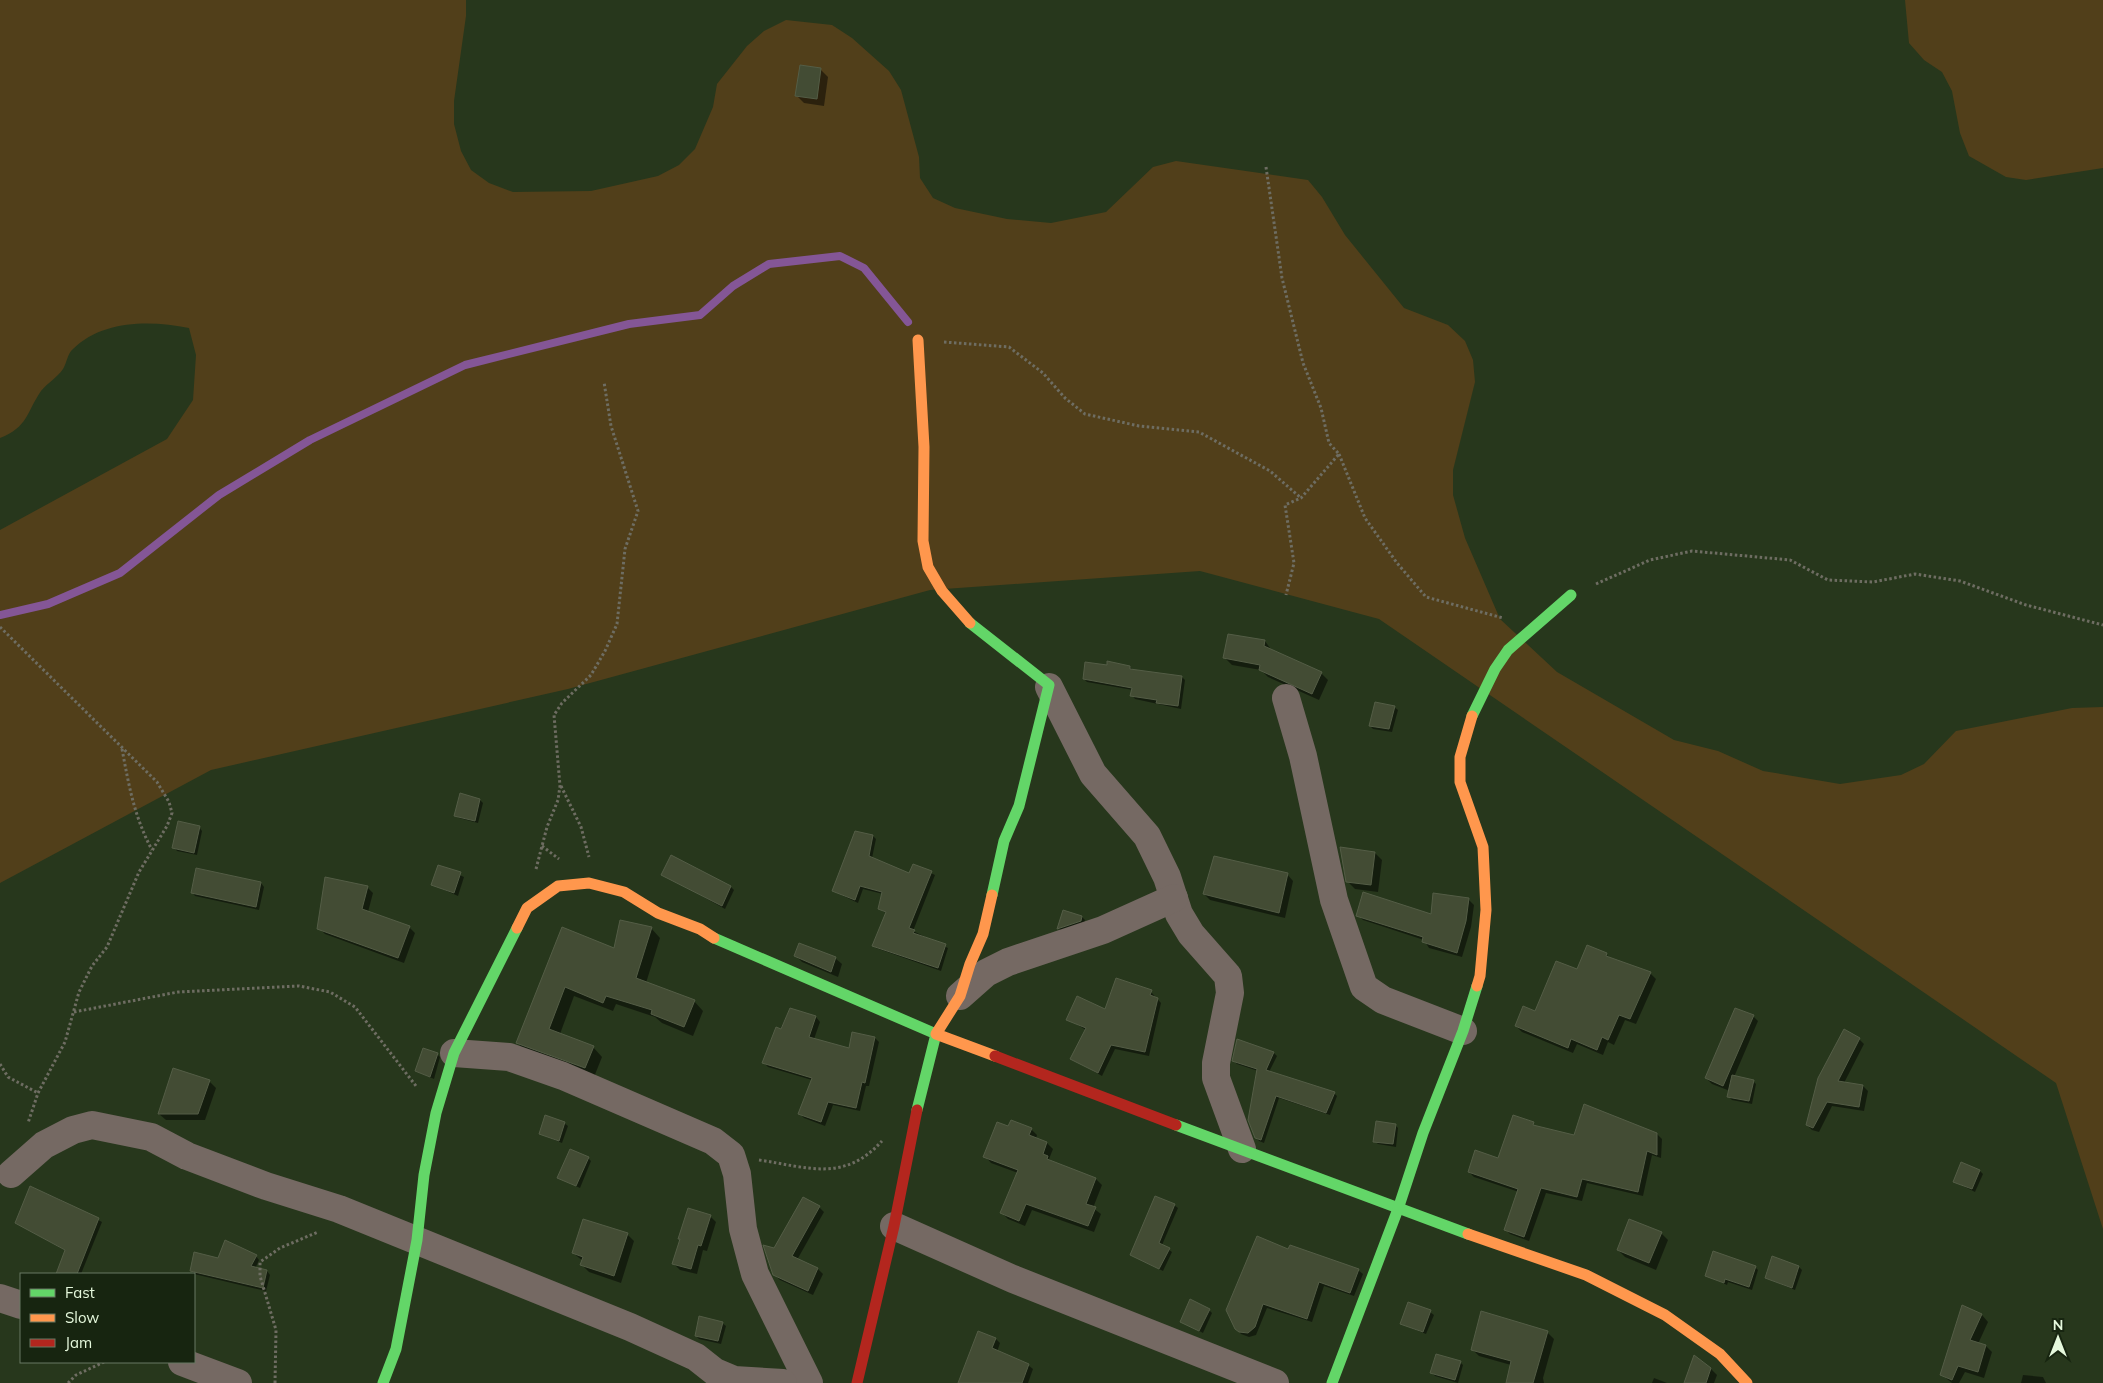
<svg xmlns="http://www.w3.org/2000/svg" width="2103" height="1383" font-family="Mulish,sans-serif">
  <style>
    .green { fill: #513f1a }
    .shadow { fill: #0007 }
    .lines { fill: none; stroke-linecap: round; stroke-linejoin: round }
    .stream { stroke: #845696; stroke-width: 8 }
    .building { fill: #434c34; stroke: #545d46 }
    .path { stroke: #6e6d62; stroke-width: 3; stroke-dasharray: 2.5 2.5; stroke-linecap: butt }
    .street { stroke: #756963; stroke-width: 28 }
    .fast { stroke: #63d668; stroke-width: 11 }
    .slow { stroke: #ff974d; stroke-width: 11 }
    .jam { stroke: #b3261e; stroke-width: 11 }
  </style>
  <rect width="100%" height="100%" fill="#27371c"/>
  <g class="green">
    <path d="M0,0H466V16L454,101V124L461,151L471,170L489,183L513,192L591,191L658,176L679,165L695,149L713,107L717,84L747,46L764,31L786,20L832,25L852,38L889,71L901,90L919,157L920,178L933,198L955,208L1007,219L1051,223L1106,212L1153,167L1176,161L1308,180L1322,197L1345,235L1404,308L1448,325L1465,341L1473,360L1475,382L1453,470V495L1465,538L1500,619L1557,672L1674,740L1718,751L1763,771L1840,784L1901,775L1924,764L1956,731L2072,708L2103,707V1229L2056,1083L1379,619L1200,571L930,590L568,689L211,770L0,883V530L167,439L193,400L196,355L189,328C151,320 102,320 73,349C67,354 67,363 63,369C57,378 47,383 41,391C26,413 28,427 0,438Z"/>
    <path d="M1905,0H2103V168L2026,180L2006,177L1969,156L1960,133L1952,91L1942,72L1924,60L1909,43Z"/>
  </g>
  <g class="shadow">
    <path d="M821,70L828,77L824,106L804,103L796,95Z"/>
    <path d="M1229,635L1265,641L1272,651L1321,673L1328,680L1319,700L1268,677L1261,670L1232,665L1225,658Z"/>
    <path d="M1130,667L1133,670L1182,677L1185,680L1181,709L1135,699L1132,695L1133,690L1087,682L1084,679Z"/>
    <path d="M1394,707L1398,710L1392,732L1373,729L1370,726Z"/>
    <path d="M480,800L483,803L478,823L459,818L456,815Z"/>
    <path d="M199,827L202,831L197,855L177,851L174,847Z"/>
    <path d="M873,836L876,839L872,858L910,875L914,865L935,875L913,931L948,948L941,971L876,948L873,945L887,914L880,909L883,894L863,889L858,903L833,891Z"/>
    <path d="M1375,853L1382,860L1378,892L1355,889L1347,881Z"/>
    <path d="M439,866L464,877L458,896L433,885Z"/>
    <path d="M662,874L731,887L734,890L725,909Z"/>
    <path d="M1287,874L1293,881L1285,918L1210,900L1204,894Z"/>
    <path d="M261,883L264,887L259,910L195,896L192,892Z"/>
    <path d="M367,887L373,893L368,912L409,927L415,933L404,963L325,934L319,928Z"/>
    <path d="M1468,899L1474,905L1471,927L1462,957L1429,948L1424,940L1363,920L1357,914L1432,916Z"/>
    <path d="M1064,912L1082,917L1085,920L1084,924L1062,931L1059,929Z"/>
    <path d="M563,928L615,950L651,928L660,938L646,983L694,1001L703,1011L693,1036L662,1023L655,1017L616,1004L613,1011L574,996L560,1034L593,1047L602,1057L594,1077L527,1052L517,1043Z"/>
    <path d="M1606,954L1611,959L1650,973L1656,979L1636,1024L1625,1020L1614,1045L1608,1042L1603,1055L1577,1044L1573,1053L1522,1032L1516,1026Z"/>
    <path d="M795,955L835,958L842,964L838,977L802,962Z"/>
    <path d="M1117,979L1151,992L1161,1003L1149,1056L1115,1049L1102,1076L1072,1059L1086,1030L1068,1019L1106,1011Z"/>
    <path d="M790,1009L816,1017L820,1022L814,1039L850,1049L853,1033L875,1038L879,1042L869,1086H866L860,1111L833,1105L825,1126L804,1118L800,1114L812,1080L768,1067L764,1063Z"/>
    <path d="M1753,1016L1758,1021L1734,1077L1753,1081L1756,1084L1752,1104L1732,1100L1729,1097L1730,1091L1712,1084L1706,1078Z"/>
    <path d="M1859,1039L1864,1044L1844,1083L1863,1086L1868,1091L1864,1111L1832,1106L1819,1132L1812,1130L1807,1125Z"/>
    <path d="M1238,1040L1274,1053L1277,1056L1269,1072L1334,1093L1337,1096L1330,1115L1279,1098L1264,1143L1259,1141L1256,1137L1258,1071L1237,1064L1234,1061Z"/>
    <path d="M437,1054L440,1057L434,1079L416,1071Z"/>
    <path d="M209,1081L216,1088L205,1120H166L159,1114Z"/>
    <path d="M564,1123L568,1126L562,1143L540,1134Z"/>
    <path d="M1533,1124L1536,1127L1575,1136L1657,1134L1662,1139L1661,1158L1652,1155L1643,1196L1587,1183L1582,1201L1546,1193L1529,1241L1510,1234L1505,1229L1519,1192L1474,1177L1469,1172L1499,1160Z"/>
    <path d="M1395,1125L1398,1128L1396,1147L1378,1144L1374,1141Z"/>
    <path d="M1009,1128L1031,1129L1037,1135L1036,1139L1047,1143L1053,1149L1049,1159L1052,1162L1096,1179L1102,1185L1093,1208L1101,1214L1094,1232L1032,1210L1025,1226L1008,1219L1002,1213L1018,1173L991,1163L985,1156Z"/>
    <path d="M588,1158L591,1161L580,1188L559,1178Z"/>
    <path d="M1980,1171L1983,1174L1975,1192L1955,1182Z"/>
    <path d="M31,1187L59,1199L102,1222L81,1274H57L66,1251L16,1223Z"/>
    <path d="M1174,1205L1178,1208L1162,1245L1172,1252L1163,1271L1131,1255Z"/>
    <path d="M819,1207L824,1212L797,1260L818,1269L823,1274L813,1295L780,1280L774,1274V1250Z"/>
    <path d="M710,1216L716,1222L707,1251L703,1250L697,1274L680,1270L674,1264L681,1240L679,1238Z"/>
    <path d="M1661,1233L1668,1240L1656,1270L1625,1257L1618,1250Z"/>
    <path d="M627,1234L634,1241L621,1283L589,1272L582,1265L583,1261L573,1253Z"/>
    <path d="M1289,1251L1358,1270L1363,1274L1354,1296L1324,1286L1312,1322L1267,1308L1256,1335L1249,1337L1241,1334L1236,1328Z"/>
    <path d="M256,1256L259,1260L255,1269L267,1271L270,1275L266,1291L194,1274L191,1271L219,1260Z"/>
    <path d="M1755,1267L1758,1270L1752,1290L1728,1282L1727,1285L1707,1275Z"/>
    <path d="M1799,1267L1802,1270L1795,1290L1766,1278Z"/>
    <path d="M1962,1306L1982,1315L1988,1322L1978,1344L1986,1346L1992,1352L1984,1378L1965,1372L1959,1383H1952L1942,1375Z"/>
    <path d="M1209,1310L1212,1313L1203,1333L1181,1321Z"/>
    <path d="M1430,1312L1434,1315L1426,1334L1401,1324Z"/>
    <path d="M722,1323L726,1326L721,1344L699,1339L696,1336Z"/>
    <path d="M1547,1332L1554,1339L1543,1378L1544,1383H1507L1511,1365L1479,1356L1472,1349Z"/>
    <path d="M996,1339L1000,1343L997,1352L1028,1365L1033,1369L1028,1383H959Z"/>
    <path d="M1460,1362L1463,1365L1458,1383L1435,1376L1432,1373Z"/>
    <path d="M1711,1369L1717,1375L1714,1383H1686Z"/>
    <path d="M2023,1375L2043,1377L2046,1383H2021Z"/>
    <path d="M1654,1378L1667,1383H1652Z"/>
  </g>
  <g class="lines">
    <path class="stream" d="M0,615L48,604L120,573L219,495L310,440L465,365L629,324L700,315L733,286L769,264L840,256L864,268L908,322"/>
  </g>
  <g class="building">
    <path d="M800,65L821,68L817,99L795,96Z"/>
    <path d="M1228,634L1265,640L1264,646L1322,672L1312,694L1259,670L1260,665L1223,658Z"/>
    <path d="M1107,661L1130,666V669L1182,676L1178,706L1156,703L1157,700L1130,696L1132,688L1083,679L1085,662L1107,665Z"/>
    <path d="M1375,702L1395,706L1389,729L1369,726Z"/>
    <path d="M460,793L480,799L475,821L454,816Z"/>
    <path d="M178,821L200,826L194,853L172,848Z"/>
    <path d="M855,831L873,835L869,856L909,873L913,864L932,871L909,928L915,930L913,933L946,944L938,968L872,946L886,912L878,909L882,892L860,886L855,900L832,891Z"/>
    <path d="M1340,847L1375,852L1371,885L1346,882Z"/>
    <path d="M671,855L731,886L722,906L661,875Z"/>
    <path d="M1214,856L1288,873L1279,913L1203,894Z"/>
    <path d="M438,865L461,872L454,893L431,885Z"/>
    <path d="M196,868L261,882L256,907L191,893Z"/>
    <path d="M325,877L368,886L362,909L410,926L398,958L317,929Z"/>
    <path d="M1363,892L1431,914L1433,893L1469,898L1466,921L1457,953L1422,942L1423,937L1356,916Z"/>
    <path d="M1063,910L1082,916L1081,921L1057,929Z"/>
    <path d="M620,920L652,927L636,978L695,1000L684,1027L651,1014L652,1010L606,996L603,1003L565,987L549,1029L594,1046L585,1068L516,1043L562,927L614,948Z"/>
    <path d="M799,943L836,957L831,972L794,956Z"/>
    <path d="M1587,945L1607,953L1606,956L1651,972L1630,1019L1619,1015L1608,1040L1602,1037L1597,1050L1571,1039L1568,1048L1515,1026L1523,1006L1535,1011L1556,961L1577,969Z"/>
    <path d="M1116,978L1152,990L1150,995L1158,998L1145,1052L1111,1045L1098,1073L1070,1059L1086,1028L1066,1020L1077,996L1105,1009Z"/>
    <path d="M790,1008L816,1016L809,1037L849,1048L852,1032L875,1037L865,1083L862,1082L856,1108L828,1102L821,1122L798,1114L812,1078L762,1063L776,1027L781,1029Z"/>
    <path d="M1735,1008L1754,1015L1723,1086L1705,1078Z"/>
    <path d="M1844,1029L1860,1038L1838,1081L1863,1085L1859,1107L1827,1102L1813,1128L1806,1125L1818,1078Z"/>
    <path d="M1237,1039L1274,1052L1266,1070L1335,1092L1326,1113L1276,1096L1261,1140L1255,1138L1248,1120L1257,1069L1232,1061Z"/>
    <path d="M423,1048L438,1053L430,1077L415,1071Z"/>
    <path d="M173,1068L210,1080L198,1114H158Z"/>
    <path d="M1732,1075L1754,1080L1749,1101L1727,1097Z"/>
    <path d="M1584,1104L1657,1133V1155L1647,1151L1638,1192L1582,1179L1577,1197L1541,1188L1524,1237L1504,1230L1518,1189L1468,1172L1475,1150L1498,1158L1513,1115L1534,1122L1533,1125L1574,1135Z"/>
    <path d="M545,1115L565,1122L559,1141L539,1134Z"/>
    <path d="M1011,1120L1032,1128L1029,1135L1047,1142L1043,1154L1048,1156L1047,1159L1096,1178L1086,1204L1096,1207L1088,1226L1026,1204L1019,1221L1000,1213L1018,1170L983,1157L997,1122L1008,1126Z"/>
    <path d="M1376,1121L1396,1124L1393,1144L1373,1142Z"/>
    <path d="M570,1149L589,1157L576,1186L557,1178Z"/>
    <path d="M1961,1162L1980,1170L1972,1189L1953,1182Z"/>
    <path d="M30,1186L99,1218L77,1274H56L65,1250L15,1223Z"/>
    <path d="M1155,1196L1175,1204L1159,1243L1170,1248L1159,1269L1130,1255Z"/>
    <path d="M803,1197L820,1206L792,1256L818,1268L808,1291L773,1275L763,1245L774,1248Z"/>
    <path d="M688,1208L711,1215L701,1246L698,1245L691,1269L672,1264L680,1239H678Z"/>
    <path d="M583,1219L628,1233L614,1276L580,1265L583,1257L572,1253Z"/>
    <path d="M1629,1219L1662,1232L1649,1263L1617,1250Z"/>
    <path d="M1257,1236L1288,1249L1290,1245L1359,1269L1350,1293L1319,1282L1307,1319L1263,1304L1255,1327L1248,1333L1239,1332L1235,1329L1226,1310Z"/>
    <path d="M225,1240L257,1255L251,1266L267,1270L263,1288L190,1271L194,1252L218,1258Z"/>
    <path d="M1713,1251L1756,1266L1749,1287L1725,1279L1724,1283L1705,1276Z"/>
    <path d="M1772,1256L1799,1266L1792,1288L1765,1278Z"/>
    <path d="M1190,1299L1210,1309L1199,1331L1180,1322Z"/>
    <path d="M1408,1302L1431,1310L1423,1332L1400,1324Z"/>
    <path d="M1962,1305L1982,1314L1970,1340L1986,1345L1978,1372L1958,1366L1952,1380L1940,1375Z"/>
    <path d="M1481,1311L1548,1331L1533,1383H1506L1511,1361L1471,1350Z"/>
    <path d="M699,1316L723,1322L718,1341L695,1336Z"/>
    <path d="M978,1331L996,1338L992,1348L1029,1364L1022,1383H958Z"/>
    <path d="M1436,1354L1461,1361L1455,1380L1430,1373Z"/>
    <path d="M1694,1355L1711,1368L1706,1383H1684Z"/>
  </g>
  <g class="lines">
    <g class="path">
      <path d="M1266,167L1282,278L1303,363L1321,408L1329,443L1339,454L1301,498L1285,505L1294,563L1286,595"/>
      <path d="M944,342L1009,347L1043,373L1065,398L1085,414L1139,426L1199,432L1270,471L1301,498"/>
      <path d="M1339,454L1365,518L1397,563L1426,597L1503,618"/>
      <path d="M1596,584L1650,560L1692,551L1790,560L1828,580L1873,582L1915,574L1960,581L2026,605L2103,625"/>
      <path d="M0,627L157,782L169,802L172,813L167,826L139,872L107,947L92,966L79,992L65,1042L38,1093L28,1123"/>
      <path d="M122,749C129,786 134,816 152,850"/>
      <path d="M561,786L581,827L589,857"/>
      <path d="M542,846L559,859"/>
      <path d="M536,869L547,827L558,800L560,786L554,715L562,703L591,675L605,651L617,624L625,549L638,511L611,426L604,382"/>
      <path d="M74,1012L178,992L299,986L330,992L355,1007L416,1086"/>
      <path d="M0,1064L8,1077L38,1093"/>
      <path d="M759,1160C807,1167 844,1183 882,1141"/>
      <path d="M68,1383L76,1375L104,1362"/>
      <path d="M275,1383L276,1330L260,1276V1262L280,1248L318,1232"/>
    </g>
    <g class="street">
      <path d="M1049,687L1093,774L1147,836L1167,877L1179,914L1191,934L1228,976L1230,993L1216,1063V1078L1242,1149"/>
      <path d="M1286,698L1303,756L1334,900L1364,987L1383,1000L1463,1031"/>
      <path d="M960,996L986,973L1008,962L1103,930L1174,898"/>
      <path d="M454,1053L509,1057L563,1076L713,1141L731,1155L737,1174L743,1229L755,1274L809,1383"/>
      <path d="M11,1174L44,1145L73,1130L92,1125L151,1137L187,1156L266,1186L339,1209L630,1327L696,1357L715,1372L734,1380L783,1383"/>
      <path d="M894,1226L1013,1279L1275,1383"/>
      <path d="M0,1298L21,1305"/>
      <path d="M182,1362L238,1383"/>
    </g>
    <g class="fast">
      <path d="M970,623L1049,685L1019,806L1004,841L992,895"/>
      <path d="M1472,716L1495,669L1508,650L1571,595"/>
      <path d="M714,938L936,1034L917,1110"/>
      <path d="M1176,1125L1468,1234"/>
      <path d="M383,1383L396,1349L417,1240L424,1175L436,1113L454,1053L517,928"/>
      <path d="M1332,1383L1398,1209L1423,1133L1463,1031L1477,986"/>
    </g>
    <g class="slow">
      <path d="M918,340L924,447L923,541L928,567L942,591L970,623"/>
      <path d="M1472,716L1460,757V782L1483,847L1486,910L1480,976L1477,986"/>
      <path d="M992,895L983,934L970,964L960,996L936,1034L995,1056"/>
      <path d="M517,928L527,908L558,886L589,883L624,892L658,913L700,929L714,938"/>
      <path d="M1468,1234L1586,1275L1665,1315L1720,1354L1747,1383"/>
    </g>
    <g class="jam">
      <path d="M995,1056L1176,1125"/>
      <path d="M857,1383L894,1226L917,1110"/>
    </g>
  </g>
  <rect x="20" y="1273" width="175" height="90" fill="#172510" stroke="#697962"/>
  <rect x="30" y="1289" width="25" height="8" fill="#63d668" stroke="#697962"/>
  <text x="65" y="1298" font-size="15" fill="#e5f8dc">Fast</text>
  <rect x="30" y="1314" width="25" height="8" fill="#ff974d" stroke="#697962"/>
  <text x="65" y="1323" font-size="15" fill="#e5f8dc">Slow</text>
  <rect x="30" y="1339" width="25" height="8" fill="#b3261e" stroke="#697962"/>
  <text x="65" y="1348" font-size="15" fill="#e5f8dc">Jam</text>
  <g transform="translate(2058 1338)" stroke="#172510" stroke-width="4" paint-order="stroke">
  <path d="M0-4L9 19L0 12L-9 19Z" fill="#e5f8dc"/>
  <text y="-8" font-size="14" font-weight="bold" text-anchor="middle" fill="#e5f8dc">N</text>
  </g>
</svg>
